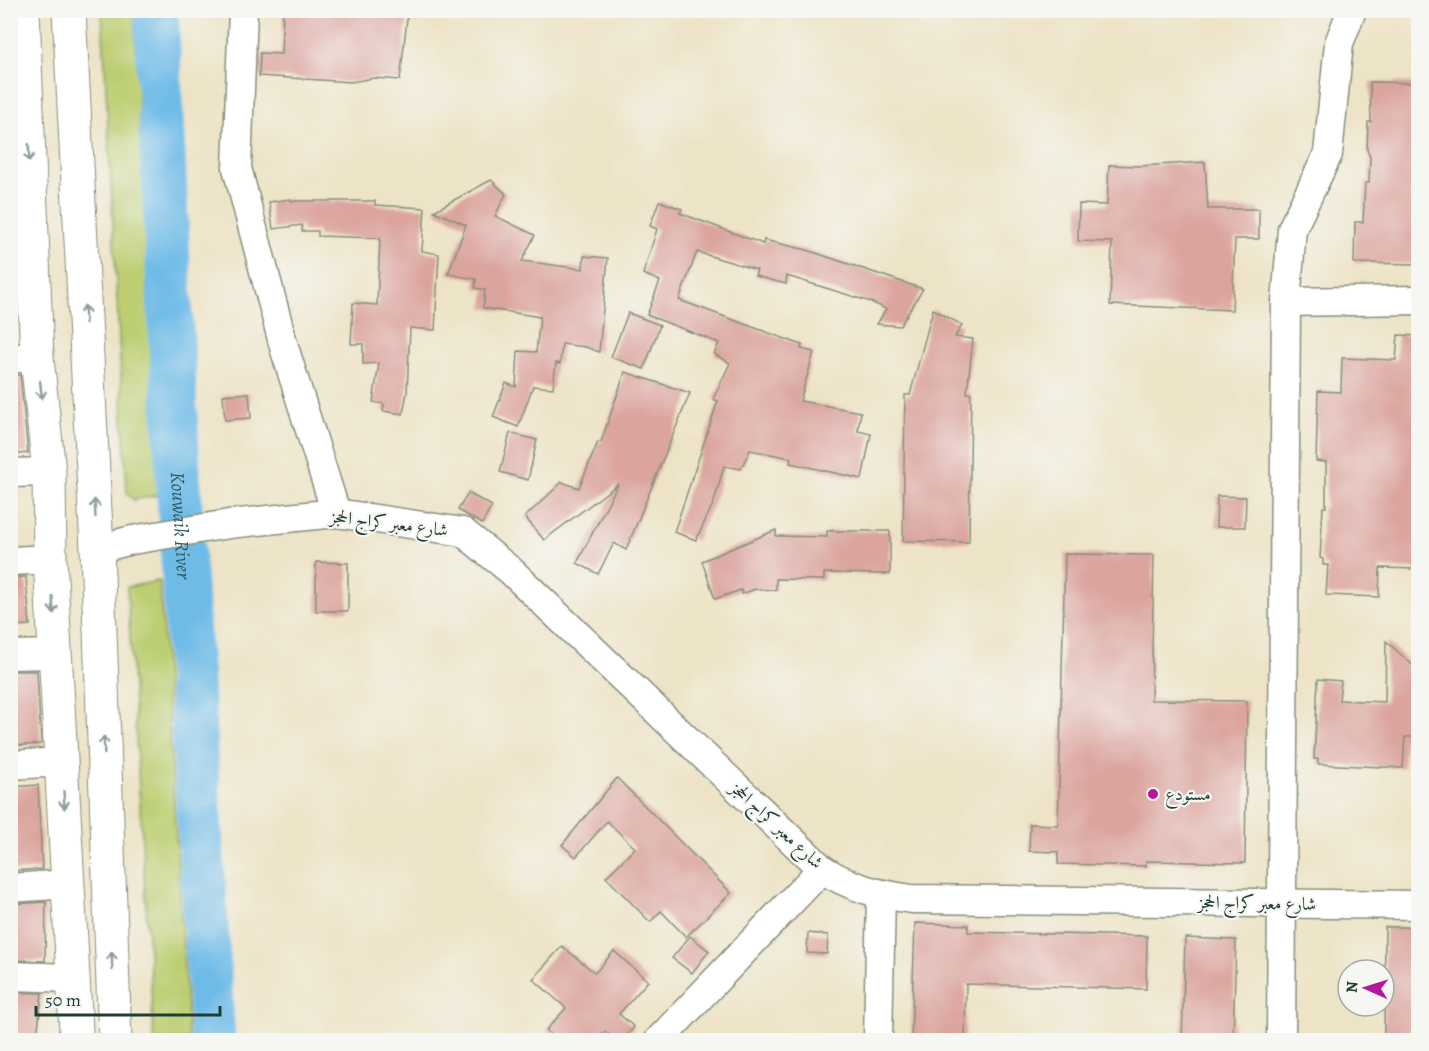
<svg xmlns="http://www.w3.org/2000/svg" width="1429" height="1051" font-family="Alegreya,Amiri,serif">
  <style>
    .green { fill: #bcce71; stroke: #6e8652; stroke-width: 1.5 }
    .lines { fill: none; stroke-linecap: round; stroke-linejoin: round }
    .river { stroke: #6ebbe8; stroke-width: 45 }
    .building { fill: #dba49e }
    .minor-casing { stroke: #86907d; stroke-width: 31 }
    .major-casing { stroke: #86907d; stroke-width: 35 }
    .minor { stroke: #fff; stroke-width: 28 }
    .major { stroke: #fff; stroke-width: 33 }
    .oneway { stroke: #8f9e9a }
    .poi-dot { fill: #b5179e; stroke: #f6f6f2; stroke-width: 2 }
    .labels { text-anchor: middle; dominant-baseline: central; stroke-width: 4.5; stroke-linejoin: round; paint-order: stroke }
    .street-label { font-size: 18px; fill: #1f3d34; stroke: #f6f6f2 }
    .poi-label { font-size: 18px; fill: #1f3d34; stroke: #f6f6f2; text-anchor: start }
    .water-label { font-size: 20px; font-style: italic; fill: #335c61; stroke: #f6f6f2 }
  </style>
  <rect width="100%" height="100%" fill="#f6f6f2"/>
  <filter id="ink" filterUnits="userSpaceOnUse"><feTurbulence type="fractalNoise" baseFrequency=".0167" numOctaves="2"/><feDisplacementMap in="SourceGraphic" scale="12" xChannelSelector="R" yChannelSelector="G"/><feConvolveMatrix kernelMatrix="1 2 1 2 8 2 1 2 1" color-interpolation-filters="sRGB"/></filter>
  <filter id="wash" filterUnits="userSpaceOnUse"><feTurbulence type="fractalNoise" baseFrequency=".008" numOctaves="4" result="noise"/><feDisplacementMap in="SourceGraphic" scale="24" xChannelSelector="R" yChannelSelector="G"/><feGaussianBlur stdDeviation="1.35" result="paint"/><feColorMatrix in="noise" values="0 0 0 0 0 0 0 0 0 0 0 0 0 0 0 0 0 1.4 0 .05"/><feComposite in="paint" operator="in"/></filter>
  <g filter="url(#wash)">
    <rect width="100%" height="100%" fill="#ede3c6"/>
    <g class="green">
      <path d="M102,11H134L158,495L134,500L127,494Z"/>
      <path d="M160,581L189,1040H154L127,587Z"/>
    </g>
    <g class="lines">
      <path class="river" id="s1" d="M156,10L178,476L213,1040"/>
    </g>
    <g id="blocks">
      <g class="building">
        <path d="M283,10H408L400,80L374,78L351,82L259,76L260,53L281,54Z"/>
        <path d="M1370,82L1419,83V264L1354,263L1355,222H1363L1365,183H1369L1370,157L1367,150L1368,122H1371Z"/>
        <path d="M1205,162L1208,209H1259V239H1235L1232,310L1110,305L1112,242L1078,241L1079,204L1107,205L1109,165L1140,166Z"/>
        <path d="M491,180L506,194L495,216L535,235L522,261L583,269L584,256L608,258L599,352L586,347L562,344L560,364L556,363L553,388L533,386L518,427L493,417L506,383L516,387L518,351L536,352L540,317L483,308L485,290L475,288L476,279L448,274L466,225L434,211Z"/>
        <path d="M291,199V201H375V205L425,208L422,251L439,254L435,330L410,328L407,393L403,414L383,411L384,404L373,402L379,363L363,364V344H351L353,303L377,305L380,238L318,236V231H302V225L273,229L269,202Z"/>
        <path d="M659,201L682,209L680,213L763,244L764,240L807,250L923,289L900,326L877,324L886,309L871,302L787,276L786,284L755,276L757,270L697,252L679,300L802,345L801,349L814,352L800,401L861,412L858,431L871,434L862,479L790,463L791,458L750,450L741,469L724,466L714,502L696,540L674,532L718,401L713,399L730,363L714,354L719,343L647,315L660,281L643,274L657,229L650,226Z"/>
        <path d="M933,309L962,325L955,337L973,339L967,393H971L969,542L903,541L905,395H910Z"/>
        <path d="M628,313L660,325L644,369L611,357Z"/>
        <path d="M1398,335L1419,336V569L1380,568L1379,597L1326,595L1328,565H1323V559L1320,558L1323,507H1326V462L1316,461L1318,391L1341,392L1342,358L1396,360Z"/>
        <path d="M625,372L690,393L626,550L614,543L598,574L577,563L618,484L544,540L525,517L562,482L579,488L598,442H601Z"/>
        <path d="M10,375H20L28,453L10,455Z"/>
        <path d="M249,393L251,418L225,420L223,395Z"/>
        <path d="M510,433L537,440L528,480L500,472Z"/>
        <path d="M468,493L492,506L482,524L458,510Z"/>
        <path d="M1217,496L1246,497L1245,527H1216Z"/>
        <path d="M776,530V536L827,537V531H890V574L824,573V580L776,579V590L755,589L742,594L741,590L715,599L702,561Z"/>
        <path d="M1065,554L1154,555L1151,700L1247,701L1245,863L1146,861V866L1058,864V852L1029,851L1030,824L1058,825Z"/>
        <path d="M316,562L348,563V611H316Z"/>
        <path d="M10,577H26L30,625L10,626Z"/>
        <path d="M1386,641L1418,670L1414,737H1405L1403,768L1318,764V759H1314L1318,679L1341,681L1339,700L1385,702Z"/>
        <path d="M10,671H37L41,744L10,746Z"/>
        <path d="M617,778L731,893L686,937L661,911L650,922L606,877L635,848L607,821L576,857L562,845Z"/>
        <path d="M38,785L42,869L10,871V787Z"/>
        <path d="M46,902L45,961L10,960V904Z"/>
        <path d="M915,923L968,925V932L1147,936L1146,989L966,984L965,1041H911Z"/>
        <path d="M1385,927H1419V1041H1384Z"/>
        <path d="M808,933L828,935L827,954L807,953Z"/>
        <path d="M690,936L709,951L692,973L672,958Z"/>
        <path d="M1185,938L1236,940L1233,1041H1182Z"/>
        <path d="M562,946L595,973L614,951L648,981L619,1014L634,1027L622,1041H616L605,1031L597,1041H558L546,1030L566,1008L533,979Z"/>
        <path d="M10,993H42L37,1038L10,1039Z"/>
      </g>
    </g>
  </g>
  <g filter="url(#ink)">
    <use href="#blocks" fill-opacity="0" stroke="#86907d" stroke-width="1.5"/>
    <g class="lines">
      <defs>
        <g id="minor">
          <path d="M243,10L237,168L284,347L336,513"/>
          <path d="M1286,302L1418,300"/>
          <path d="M10,358H37"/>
          <path d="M10,473L49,472"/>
          <path d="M97,549L132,540L229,524L336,513L463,532L511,571L822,869C852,888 876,894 912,899L1418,905"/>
          <path d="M10,561L50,559"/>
          <path d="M10,655L56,654"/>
          <path d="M10,765L63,762"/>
          <path d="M10,888L69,884"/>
          <path d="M10,976L74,978"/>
          <path d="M659,1040L822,869"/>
          <path d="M878,1040L881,895"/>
          <path d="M1281,1040L1286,302L1292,229L1328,154L1339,43L1352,10"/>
        </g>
        <g id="major">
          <path d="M23,10L37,358L49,472L50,559L76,1031L74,1040"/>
          <path d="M69,10L97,549L115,1040"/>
        </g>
      </defs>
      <use href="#minor" class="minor-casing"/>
      <use href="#major" class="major-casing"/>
      <use href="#minor" class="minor"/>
      <use href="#major" class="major"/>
    </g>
    <defs><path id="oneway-shaft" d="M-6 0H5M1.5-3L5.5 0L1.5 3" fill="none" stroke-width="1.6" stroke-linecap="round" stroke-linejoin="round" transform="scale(1.5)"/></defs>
    <g class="oneway">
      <use href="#oneway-shaft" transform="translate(29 153) rotate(88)"/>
      <use href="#oneway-shaft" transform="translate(85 314) rotate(-93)"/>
      <use href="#oneway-shaft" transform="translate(41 390) rotate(84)"/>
      <use href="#oneway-shaft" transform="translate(95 508) rotate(-93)"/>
      <use href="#oneway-shaft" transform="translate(53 605) rotate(87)"/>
      <use href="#oneway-shaft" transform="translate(104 745) rotate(-92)"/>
      <use href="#oneway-shaft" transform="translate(64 800) rotate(87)"/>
      <use href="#oneway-shaft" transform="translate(112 961) rotate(-92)"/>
    </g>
  </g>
  <circle class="poi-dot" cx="1153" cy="794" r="6"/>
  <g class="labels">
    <g class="street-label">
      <text transform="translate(389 523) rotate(7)">شارع معبر كراج الحجز</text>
      <text transform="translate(777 825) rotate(43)">شارع معبر كراج الحجز</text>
      <text transform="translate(1257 903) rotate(1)">شارع معبر كراج الحجز</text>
    </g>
    <g class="poi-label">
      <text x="1165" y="794">مستودع</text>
    </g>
    <g class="water-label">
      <text stroke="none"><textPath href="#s1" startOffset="516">Kouwaik River</textPath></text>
    </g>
  </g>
  <rect width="1429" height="1051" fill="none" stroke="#f6f6f2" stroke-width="36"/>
  <g transform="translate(1366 988) rotate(273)"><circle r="28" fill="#f6f6f2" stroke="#a0aca6" stroke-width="1.5"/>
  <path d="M0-4.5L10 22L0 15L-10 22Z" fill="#b5179e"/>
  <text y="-9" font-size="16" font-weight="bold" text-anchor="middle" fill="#1f3d34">N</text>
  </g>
  <path d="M36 1006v9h184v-9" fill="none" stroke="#1f3d34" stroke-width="3"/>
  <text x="45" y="1006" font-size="18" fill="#1f3d34" stroke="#f6f6f2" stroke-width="4.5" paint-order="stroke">50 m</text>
</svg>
